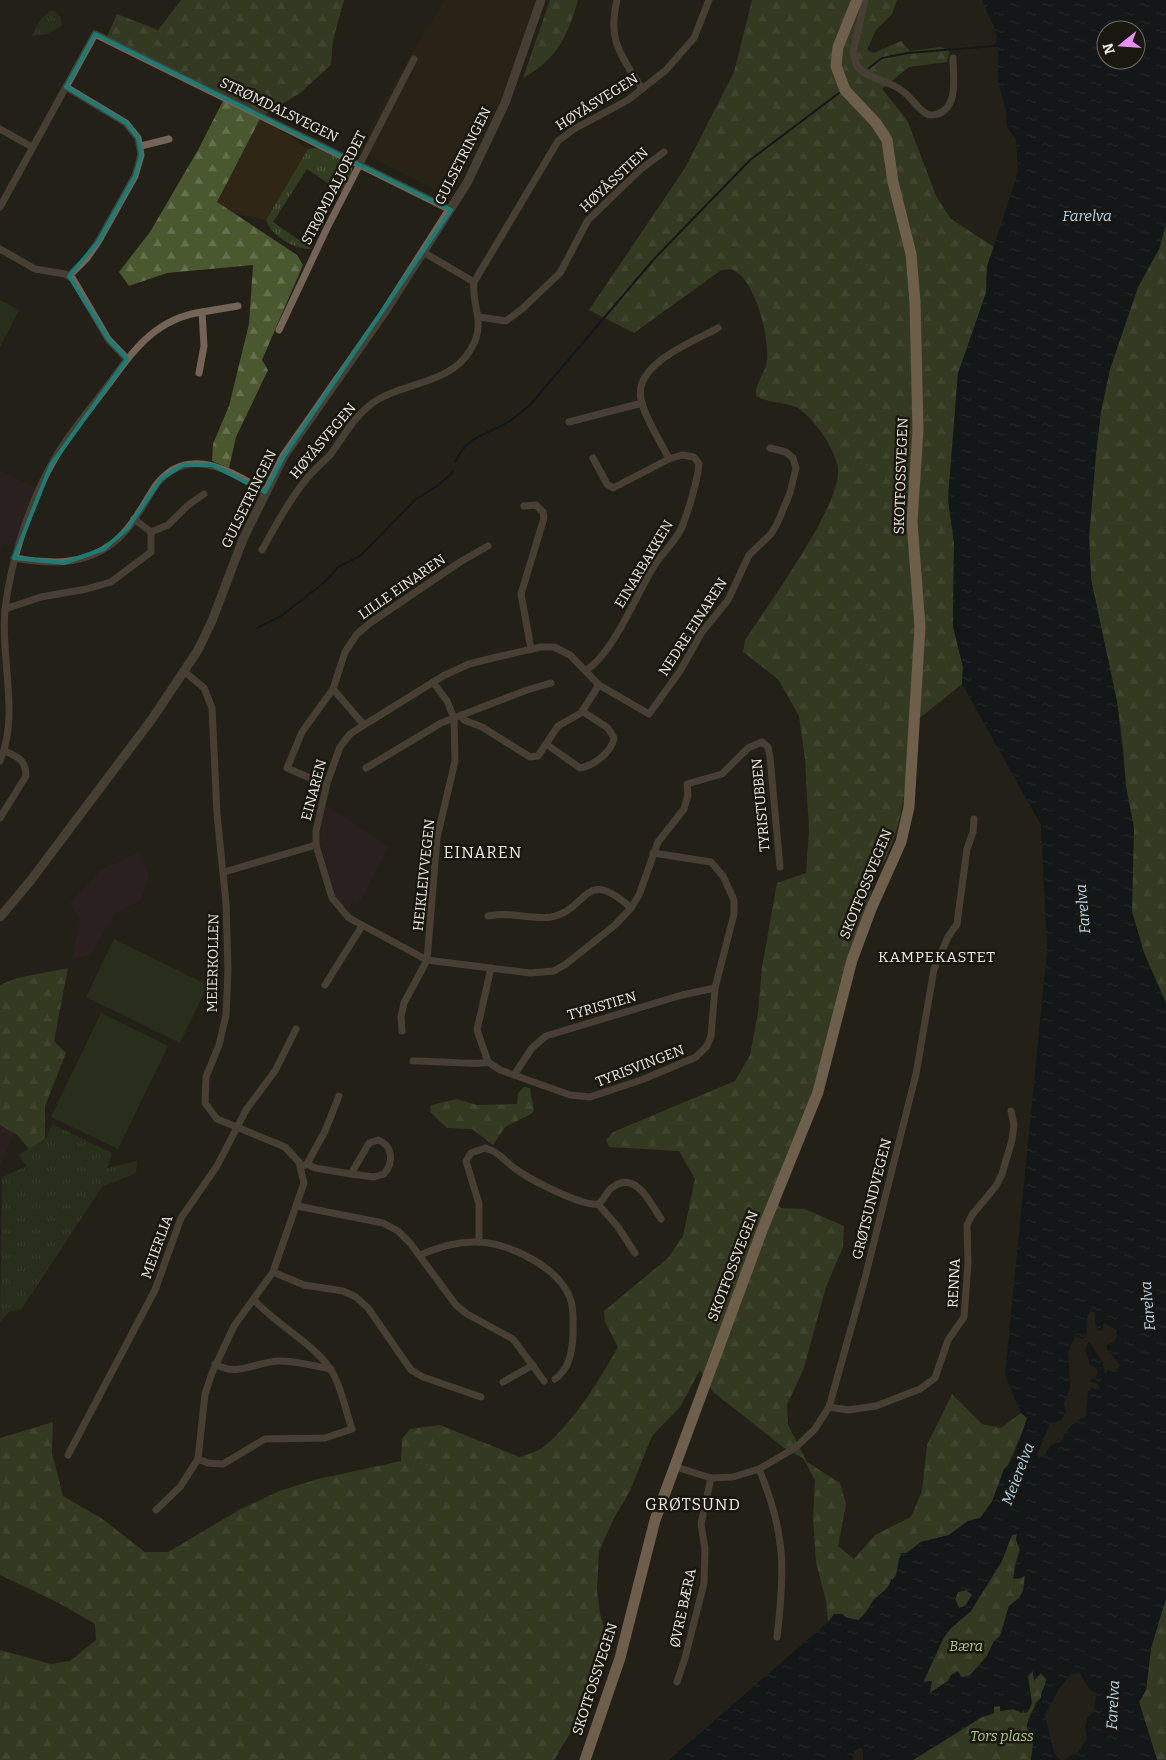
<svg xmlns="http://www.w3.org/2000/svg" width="1166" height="1760" font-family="Bitter,serif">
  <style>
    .commercial { fill: #2f2616 }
    .education { fill: #33212a }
    .grass { fill: url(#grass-tufts) }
    .forest { fill: url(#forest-firs) }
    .pitch { fill: #323c21 }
    .water { fill: url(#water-ripples); fill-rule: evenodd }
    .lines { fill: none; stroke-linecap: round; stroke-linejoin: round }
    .stream { stroke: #000c19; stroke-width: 2 }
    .minor { stroke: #746457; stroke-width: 7 }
    .tertiary { stroke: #746457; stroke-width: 9 }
    .primary { stroke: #c9a88d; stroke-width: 11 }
    .marked { fill: none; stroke: #1a7c74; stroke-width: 4; stroke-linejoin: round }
    .labels { text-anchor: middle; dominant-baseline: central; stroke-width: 5; stroke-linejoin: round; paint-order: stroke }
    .street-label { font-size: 14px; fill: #edebe4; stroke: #1a170e }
    .park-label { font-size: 14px; font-style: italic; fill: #b1ca87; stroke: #1a170e }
    .water-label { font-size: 15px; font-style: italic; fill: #b3d7f4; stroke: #1a170e }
    .neighbourhood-label { font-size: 15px; letter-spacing: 1px; fill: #edebe4; stroke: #1a170e }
    .quarter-label { font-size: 16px; letter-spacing: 1px; fill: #edebe4; stroke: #1a170e }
  </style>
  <defs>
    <pattern id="grass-tufts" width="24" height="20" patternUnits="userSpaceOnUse" patternTransform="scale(1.25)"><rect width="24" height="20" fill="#323c21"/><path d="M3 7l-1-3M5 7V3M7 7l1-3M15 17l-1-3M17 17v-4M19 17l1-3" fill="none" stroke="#505841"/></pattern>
    <pattern id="forest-firs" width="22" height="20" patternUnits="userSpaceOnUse" patternTransform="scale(1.25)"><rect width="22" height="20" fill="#4a5830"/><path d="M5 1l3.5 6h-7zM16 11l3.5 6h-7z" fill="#64704e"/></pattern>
    <pattern id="water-ripples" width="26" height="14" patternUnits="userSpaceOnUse" patternTransform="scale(1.25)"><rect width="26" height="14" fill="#000c19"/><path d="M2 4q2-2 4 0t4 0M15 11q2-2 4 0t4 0" fill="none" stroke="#26303a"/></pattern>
  </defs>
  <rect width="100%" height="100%" fill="#232017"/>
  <g class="commercial">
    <path d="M445,0H537L498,105L459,183L447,191H439L359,151L401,70Z"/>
    <path d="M261,117L308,149L266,220L231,212L217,202Z"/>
  </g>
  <g class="education">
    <path d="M0,471L36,488L14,546L3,544L0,553Z"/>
    <path d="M325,805L388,847L358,905L353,902L348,910L339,901L335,894L320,841L321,822Z"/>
    <path d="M141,851L149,878L140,901L115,913L90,955L72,959L80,921L70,903L102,869Z"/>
    <path d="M0,1125L14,1133L0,1165Z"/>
  </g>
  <g class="grass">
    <path d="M50,11H54L60,16L62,26L47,34L32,36L40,20Z"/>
    <path d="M320,147L352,165V173L342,193L307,169L273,222L312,249C296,250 272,237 266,220L308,149Z"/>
    <path d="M52,1124L112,1153L107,1168L137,1161L136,1173L102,1187L21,1310L10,1311L0,1322L2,1177L27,1166L18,1155L46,1139Z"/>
  </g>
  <g class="forest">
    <path d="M181,0H344L333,40L331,65L300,93L261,117L217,202L297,255L303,265L262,360L268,370L236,437L229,468L212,461L213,444L229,406L249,324L253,265L167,273L129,286L119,272L150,232L198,150L225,97L106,39L117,14L158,30Z"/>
    <path d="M550,0H578C567,37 558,58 523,78Z"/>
    <path d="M752,0H897L892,14L876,30L867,50L874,53L901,41L910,51L940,47L950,50L947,62L909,67L882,89L907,120L937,198L951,219L994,247L987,267L986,293L958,373L948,499L954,542L953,626L963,667L962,684L911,725C907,777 905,831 876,875L819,1075L770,1196L781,1208L805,1209L844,1226L843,1247L826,1287L804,1368L787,1405L788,1425L807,1462L840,1483L846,1504L838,1546L854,1559L875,1535L911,1517L922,1491L927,1445L952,1394L982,1424L1001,1428L1021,1413L1028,1418L1007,1467L1004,1469L992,1502L980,1518L968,1521L949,1535L921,1542L899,1558L896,1575L883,1593L873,1600L868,1612L858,1620L847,1618L842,1614H835L828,1622L826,1601L816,1562L813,1520L815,1480L803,1458L787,1450L713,1392L700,1370L680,1407L652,1436L630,1491L614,1518L599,1551L597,1591L600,1614L608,1640L594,1672L580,1717L554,1760H0V1650L51,1664L70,1661L96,1640L95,1624L59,1603L0,1575V1438L53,1422L52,1453L63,1496L101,1518L145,1552H168L239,1510L279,1491L318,1479L401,1461L402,1439L410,1429L440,1425L520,1457C528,1454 538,1451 545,1446C576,1419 598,1382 618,1347L605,1322L604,1311L668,1258L683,1236L695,1179L679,1151L609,1147L606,1140L613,1132L735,1081L750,1055L758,1013L762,967L777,883L806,873L809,830L805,759L799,716L778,679L743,652L745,640C767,606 842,505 838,468C836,455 826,438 818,428C812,421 804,411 796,407C783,402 769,403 756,396C754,384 766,373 767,360C769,337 757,288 738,273C732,268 726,269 720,271L634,333L589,310L685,168L734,72Z"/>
    <path d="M1166,224V1003L1144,953L1132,912V872L1123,745L1117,702L1091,579L1089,537L1096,453L1101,411L1110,369L1138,287L1159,249Z"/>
    <path d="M68,968L54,1041L66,1053L45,1106V1139L29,1149L17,1135L0,1125V985L17,978Z"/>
    <path d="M524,1087L530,1088L534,1111L531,1114L505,1127L493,1145L472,1129L447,1128L430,1112L431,1105L457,1099L477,1105L517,1104L518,1093Z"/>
    <path d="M1017,1534L1016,1540L1020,1549L1015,1564L1014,1575L1025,1576L1023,1591L1019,1598L1009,1606L1000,1636L994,1641L987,1656L969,1676L948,1681L930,1693L923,1683L944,1637L951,1628L971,1611L1012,1535Z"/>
    <path d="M966,1590L972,1595L965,1606L959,1608L955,1599L958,1592Z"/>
    <path d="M1166,1598V1760H1157L1139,1702L1146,1690L1151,1648Z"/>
    <path d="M1033,1670L1034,1680L1040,1673L1046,1679C1046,1687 1041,1690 1041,1698L1036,1702L1029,1722L1034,1736L1031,1760H913L982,1717L994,1713L993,1707L1000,1705L1001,1711L1013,1709L1022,1712L1030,1691L1028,1677Z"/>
  </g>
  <g class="pitch">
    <path d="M0,300L19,310L0,347Z"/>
    <path d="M114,939L208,985L180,1043L86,997Z"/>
    <path d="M101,1013L168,1046L118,1149L51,1117Z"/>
    <path d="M16,1175L24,1181L14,1196L5,1191Z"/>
  </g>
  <path class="water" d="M982,0H1166V224L1159,249L1138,287L1110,369L1101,411L1096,453L1089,537L1091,579L1117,702L1126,786L1134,828L1132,912L1144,953L1166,1003V1598L1151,1648L1146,1690L1139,1702L1157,1760H1064L1078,1752L1087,1739L1085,1727L1087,1717L1094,1712L1096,1694L1089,1689L1080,1673L1071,1674L1059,1689L1045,1715L1054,1753L1060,1760H1031L1034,1736C1032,1731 1028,1731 1027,1727C1026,1722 1036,1703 1041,1698C1041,1690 1046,1687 1046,1679L1041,1673L1034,1681L1033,1671L1028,1677L1032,1703L1028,1712L1024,1713L1023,1709L1022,1713L1013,1709L1000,1711V1706L994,1707V1713L982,1717L913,1760H863V1749L859,1748L854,1752L853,1760H669L828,1622L834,1614H842L847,1618L858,1620C867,1613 867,1609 873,1601C880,1592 889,1591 891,1579L893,1580L896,1575L901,1553H908L921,1542L949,1535L968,1521L980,1518L992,1502L1004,1469C1015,1464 1023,1427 1027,1418L1021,1413L1005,1375L1047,950L1041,825L962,684L963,667L953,626L954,542L948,499L958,374L986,293L987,267L1018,172L1016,140L1007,127L1006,109L998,83V50L993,46L997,41C996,25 987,15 982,0ZM1106,30H1136V60H1106ZM1090,1311L1095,1312V1326L1099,1331H1102L1104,1323L1117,1330L1116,1340L1107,1345V1349L1120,1365L1115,1372L1108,1370L1105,1374L1103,1363L1090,1342L1088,1343C1082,1353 1089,1355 1089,1364L1097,1369V1375L1090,1378L1091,1382L1097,1383L1100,1388L1097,1390L1092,1388L1088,1392L1086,1417C1075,1420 1065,1430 1061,1442L1051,1445L1044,1456L1037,1458L1039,1456L1037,1455L1050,1424L1061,1420L1066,1414L1064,1403L1070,1389V1380L1068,1352L1075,1337L1083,1339L1087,1334L1086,1319ZM1017,1534L1016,1540L1020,1550L1013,1578L1018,1579L1025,1576L1023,1591L1019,1598L1009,1606L1000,1636L994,1641L987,1656L974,1671L969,1676L961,1677L958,1671L951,1675L948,1681L930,1693L932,1681L923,1682L944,1637L951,1628L971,1611L1002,1561L1012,1535ZM966,1590L972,1595L965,1606L959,1608L955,1599L958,1592Z"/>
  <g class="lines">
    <g class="stream">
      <path d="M869,68L882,58L908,53L993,46"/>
      <path d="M455,462C467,436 486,435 508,422C516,417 523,410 530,405L654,259L750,160L839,93"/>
      <path d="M257,628L281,616L326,581L338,567L360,556L416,499L439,485L453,472"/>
    </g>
    <g class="minor">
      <path d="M617,0C607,42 621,54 642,89"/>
      <path d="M865,0L853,52L857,66C867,79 888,80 901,90C911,96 917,109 927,114C930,116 934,115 938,114C959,106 953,76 953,58"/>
      <path d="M66,87L126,123L138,138L141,155L135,176L98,242L87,258L69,276"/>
      <path d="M0,129L32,147"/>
      <path d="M141,146L169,139"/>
      <path d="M0,207L95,34L451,210"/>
      <path d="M0,249L35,269L65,274L73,279L108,339L127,359"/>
      <path d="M423,252L474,282"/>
      <path d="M202,312L238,306"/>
      <path d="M479,317L506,321L522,309L560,273L588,220L641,169L664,152"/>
      <path d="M279,330L327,228L414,59"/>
      <path d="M569,422L642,403"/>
      <path d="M770,448L786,452L793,458L796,468L790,493L777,524L771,534L749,555L728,600L702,632L680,671L649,714L599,685L570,655L554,647H541L497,657L469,664L443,676L364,725L350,734L340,747L327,783L316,831V845L332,898L349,918L427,960L530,973L554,971L566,964L615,925L631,908L639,895L658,842L684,809L688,795L687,784L722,774L748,748L762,742L768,747L770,757L780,867"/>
      <path d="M669,459C660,440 645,419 641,399C633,364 693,342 718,328"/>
      <path d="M524,506L536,505L543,512L544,518L521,594L531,649"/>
      <path d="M134,519L151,532"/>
      <path d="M262,550C275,527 287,503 304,482C311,472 321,464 330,455C343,438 353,418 370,405C401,381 450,386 471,349C487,322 471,307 474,282L558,141L574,129L628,100L666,70L694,38L709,0"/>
      <path d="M14,558C50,564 83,566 113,543C131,529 142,507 154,488C184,444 230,469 265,492"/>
      <path d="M5,609L41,597L87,589L111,582L151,552V532L168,525L187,506L204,494"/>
      <path d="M586,670C613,654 636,595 653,568C661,553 675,543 682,527C689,508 697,484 699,464L694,457L682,455L669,459L613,488L607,484L593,458"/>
      <path d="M333,689L364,725"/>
      <path d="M582,711L608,728L614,738C612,752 593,766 580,768L546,744L558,726L581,713L599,685"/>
      <path d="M461,715L464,720L482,727L530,757L538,756L546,744"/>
      <path d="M0,761C20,714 0,659 5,610C10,564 28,508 50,467C65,439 86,414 105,389C132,353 153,319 202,312L204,346L199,373"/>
      <path d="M366,768L441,723L527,690L551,683"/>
      <path d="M326,785L287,768L302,732L333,689L345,652L357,634L370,623L460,562L488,546"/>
      <path d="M0,818L26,776C26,760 17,756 4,751"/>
      <path d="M224,872L316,845"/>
      <path d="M488,916C510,911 530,920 551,917C589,910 583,865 631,908"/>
      <path d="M491,968L477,1030L488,1062L500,1070L570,1095L590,1097L644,1079L696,1057L707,1046L711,1036L715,988L734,914V900L723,876L711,862L653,853"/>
      <path d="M325,985L362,926"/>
      <path d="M402,1031L401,1017L404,1003L427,960L437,838L455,761L454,718L447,701L433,682"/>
      <path d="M413,1061C428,1060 479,1066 488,1062"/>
      <path d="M514,1075L532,1048L546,1036L682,995L715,988"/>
      <path d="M307,1164L325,1131L339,1096"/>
      <path d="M301,1167L307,1164L315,1168L351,1174L369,1143L378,1140C393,1145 394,1163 384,1174L374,1177L351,1174"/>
      <path d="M598,1204C605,1200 606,1191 613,1187C636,1170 651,1204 661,1219"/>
      <path d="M297,1206L383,1223L398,1231L410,1243L456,1305L467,1314L513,1339L544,1381"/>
      <path d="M479,1242V1204L466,1161L471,1153L485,1148C500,1152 507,1164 520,1172C533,1181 584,1207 598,1204L618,1227L635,1253"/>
      <path d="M420,1255C438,1247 459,1241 479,1242C511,1244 561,1268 571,1301C574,1311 573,1324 573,1335C572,1352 570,1368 555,1379"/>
      <path d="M273,1272L304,1285L343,1291L356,1297L368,1308L411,1370L423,1377L481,1397"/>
      <path d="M215,1364C239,1378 256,1361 280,1361C297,1361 314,1366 331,1369"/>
      <path d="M503,1382L533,1365"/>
      <path d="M829,1407L848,1410L876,1406L920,1389L935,1378L948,1340L964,1317L968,1264L967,1225L972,1215L996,1186L1002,1174L1012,1140L1014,1125L1011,1111"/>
      <path d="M68,1455L155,1290L181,1218L217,1166L246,1110L275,1071L296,1029"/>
      <path d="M198,1459L208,1463L223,1464L265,1439L325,1438L352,1429C345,1409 341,1384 329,1367C311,1342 277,1325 254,1300"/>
      <path d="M673,1466L711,1478L733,1477L759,1469L795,1448L815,1429L829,1407L864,1282L916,1074L934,969L948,937L957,924L967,849L973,832L974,819"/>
      <path d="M759,1469C786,1534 785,1569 777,1637"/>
      <path d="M156,1510L180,1487L198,1459L205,1394L212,1373L234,1326L273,1272L304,1183L299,1162L285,1147L217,1119L205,1103L206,1077L219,1045L226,1015L228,970L226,903L217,814L212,708L204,688L185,672"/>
      <path d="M677,1682L685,1658L704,1583L705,1549L701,1524L711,1478"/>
    </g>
    <path class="tertiary" d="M0,917L31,880L152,719L198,650L212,621L243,539L284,456L384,313L467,183L505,103L541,0"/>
    <path class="primary" d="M585,1760L620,1658L655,1520L761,1233L818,1092L852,960L871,909L901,842L909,807L920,627L912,522L918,430L915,302L911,254L893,182L887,140L876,123L845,90L836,66L838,47L857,0"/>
  </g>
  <path d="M0 0H1166V1760H0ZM95,34L451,210L284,456L265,492L212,465H183L161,479L128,528L104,549L64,563L14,558L51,465L127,359L108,339L69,276L98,242L135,176L141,155L138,138L126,123L66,87Z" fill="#232017" fill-opacity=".55" fill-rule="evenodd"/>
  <path class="marked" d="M95,34L451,210L284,456L265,492L212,465H183L161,479L128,528L104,549L64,563L14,558L51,465L127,359L108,339L69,276L98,242L135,176L141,155L138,138L126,123L66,87Z"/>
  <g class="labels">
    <g class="street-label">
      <text transform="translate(597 102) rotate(-32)">HØYÅSVEGEN</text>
      <text transform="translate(279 110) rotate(26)">STRØMDALSVEGEN</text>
      <text transform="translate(463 156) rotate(-63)">GULSETRINGEN</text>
      <text transform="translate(614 180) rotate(-43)">HØYÅSSTIEN</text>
      <text transform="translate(334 188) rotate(-63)">STRØMDALJORDET</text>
      <text transform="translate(323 441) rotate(-50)">HØYÅSVEGEN</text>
      <text transform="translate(901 476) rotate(-88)">SKOTFOSSVEGEN</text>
      <text transform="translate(249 499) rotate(-64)">GULSETRINGEN</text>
      <text transform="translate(644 564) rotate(-59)">EINARBAKKEN</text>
      <text transform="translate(402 587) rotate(-35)">LILLE EINAREN</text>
      <text transform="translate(693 627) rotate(-57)">NEDRE EINAREN</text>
      <text transform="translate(314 790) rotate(-75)">EINAREN</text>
      <text transform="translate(761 805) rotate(-95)">TYRISTUBBEN</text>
      <text transform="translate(424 875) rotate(-84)">HEIKLEIVVEGEN</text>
      <text transform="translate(866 884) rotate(-68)">SKOTFOSSVEGEN</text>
      <text transform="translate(213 963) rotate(-89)">MEIERKOLLEN</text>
      <text transform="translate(602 1006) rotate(-16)">TYRISTIEN</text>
      <text transform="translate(640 1066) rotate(-21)">TYRISVINGEN</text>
      <text transform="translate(872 1199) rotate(-76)">GRØTSUNDVEGEN</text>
      <text transform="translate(157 1247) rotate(-70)">MEIERLIA</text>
      <text transform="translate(733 1266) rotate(-69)">SKOTFOSSVEGEN</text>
      <text transform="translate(954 1283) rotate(-87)">RENNA</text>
      <text transform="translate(683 1608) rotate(-78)">ØVRE BÆRA</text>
      <text transform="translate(595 1679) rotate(-72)">SKOTFOSSVEGEN</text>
    </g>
    <g class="park-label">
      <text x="966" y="1646">Bæra</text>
      <text x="1002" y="1736">Tors plass</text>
    </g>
    <g class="water-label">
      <text x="1087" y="216">Farelva</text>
      <text transform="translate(1083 909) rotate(-95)">Farelva</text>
      <text transform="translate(1148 1306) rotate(-95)">Farelva</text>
      <text transform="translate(1018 1474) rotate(-69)">Meierelva</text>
      <text transform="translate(1113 1705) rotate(-87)">Farelva</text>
    </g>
    <g class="neighbourhood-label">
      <text x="937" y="957">KAMPEKASTET</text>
    </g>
    <g class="quarter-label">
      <text x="483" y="852">EINAREN</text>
      <text x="693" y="1504">GRØTSUND</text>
    </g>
  </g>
  <g transform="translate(1121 45) rotate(253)"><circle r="24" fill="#1a170e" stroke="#6e6c64"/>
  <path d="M0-4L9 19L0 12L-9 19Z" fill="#ea8dfd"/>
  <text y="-8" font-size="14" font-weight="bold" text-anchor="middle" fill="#edebe4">N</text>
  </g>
</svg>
